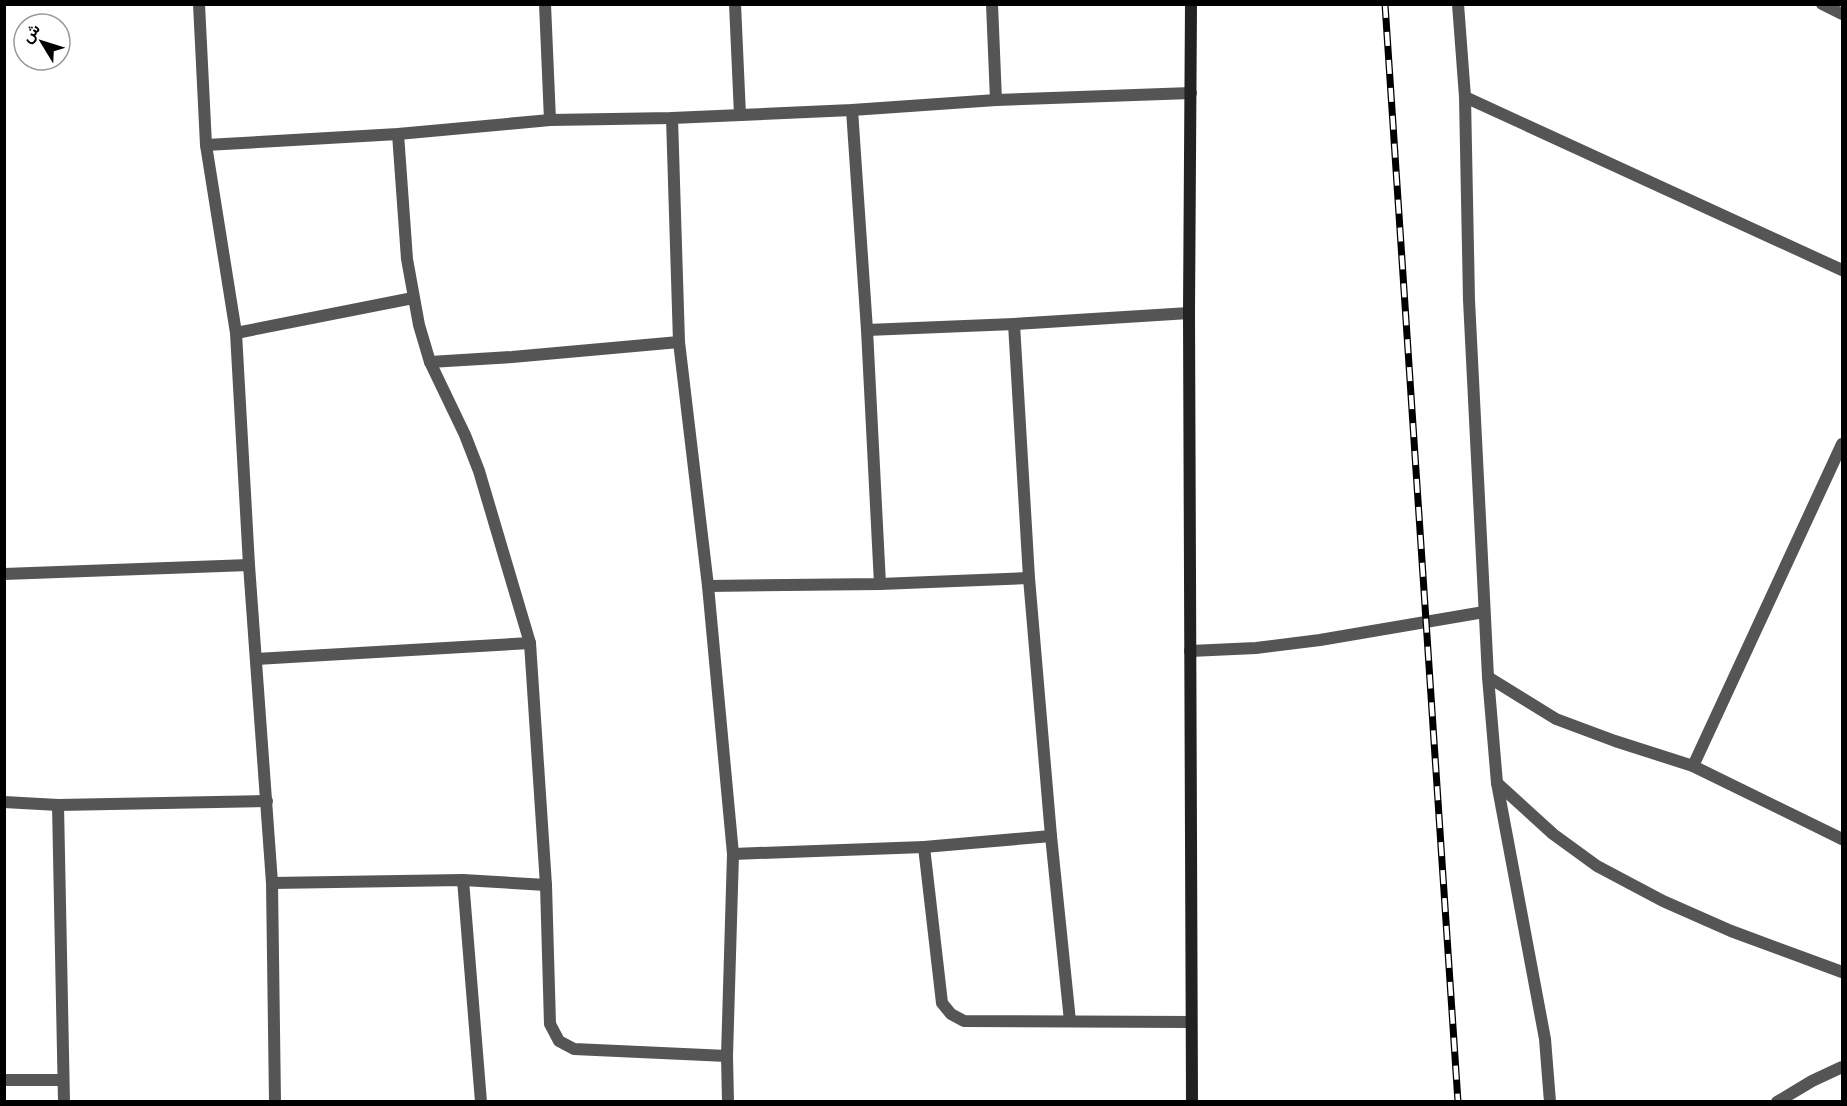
<svg xmlns="http://www.w3.org/2000/svg" width="1847" height="1106" font-family="'IBM Plex Sans',Vazirmatn,sans-serif">
  <style>
    .lines { fill: none; stroke-linecap: round; stroke-linejoin: round }
    .street { stroke: #555; stroke-width: 12 }
    .secondary { stroke: #222; stroke-width: 12 }
    .rail-casing { stroke: #000; stroke-width: 7 }
    .rail { stroke: #fff; stroke-width: 4.5; stroke-dasharray: 14; stroke-linecap: butt }
  </style>
  <rect width="100%" height="100%" fill="#fff"/>
  <g class="lines">
    <g class="street">
      <path d="M199,4L206,145L236,333L249,565L272,883L275,1102"/>
      <path d="M545,4L550,120"/>
      <path d="M735,4L740,115"/>
      <path d="M992,4L996,100"/>
      <path d="M1458,4L1465,97L1469,300L1488,677L1497,783L1545,1039L1550,1102"/>
      <path d="M1822,4L1842,14"/>
      <path d="M1465,97L1842,270"/>
      <path d="M852,110L867,330L880,584"/>
      <path d="M672,118L679,342L708,586L733,854L727,1056L728,1102"/>
      <path d="M398,134L407,259L419,325L430,362L465,435L479,471L530,643L546,885L550,1024L559,1041L574,1049L727,1056"/>
      <path d="M206,145L398,134L550,120L672,118L852,110L996,100L1191,93"/>
      <path d="M1014,324L1029,578L1051,836L1070,1021"/>
      <path d="M867,330L1014,324L1189,313"/>
      <path d="M236,333L413,298"/>
      <path d="M430,362L512,357L679,342"/>
      <path d="M4,574L249,565"/>
      <path d="M708,586L880,584L1029,578"/>
      <path d="M1190,651L1256,648L1320,640L1484,612"/>
      <path d="M256,659L530,643"/>
      <path d="M1488,677L1556,719L1615,741L1693,766L1842,839"/>
      <path d="M1693,766L1842,444"/>
      <path d="M1497,783L1553,834L1597,866L1663,901L1731,931L1842,972"/>
      <path d="M4,802L58,805L267,801"/>
      <path d="M58,805L64,1102"/>
      <path d="M924,847L1051,836"/>
      <path d="M733,854L924,847L942,1003L951,1014L964,1021L1191,1022"/>
      <path d="M463,880L481,1102"/>
      <path d="M272,883L463,880L546,885"/>
      <path d="M4,1080H63"/>
      <path d="M1777,1102L1812,1081L1842,1067"/>
    </g>
    <path class="secondary" d="M1191,4L1189,313L1192,1102"/>
    <defs>
      <path id="rail" d="M1385,4L1458,1102"/>
    </defs>
    <use href="#rail" class="rail-casing"/>
    <use href="#rail" class="rail"/>
  </g>
  <rect width="1847" height="1106" fill="none" stroke="#000000" stroke-width="12"/>
  <g transform="translate(42 42) rotate(308)"><circle r="28" fill="#ffffff" stroke="#999999" stroke-width="1.5"/>
  <path d="M0-4.5L10 22L0 15L-10 22Z" fill="#000000"/>
  <text y="-9" font-size="16" font-weight="bold" text-anchor="middle" fill="#000000">ش</text>
  </g>
</svg>
